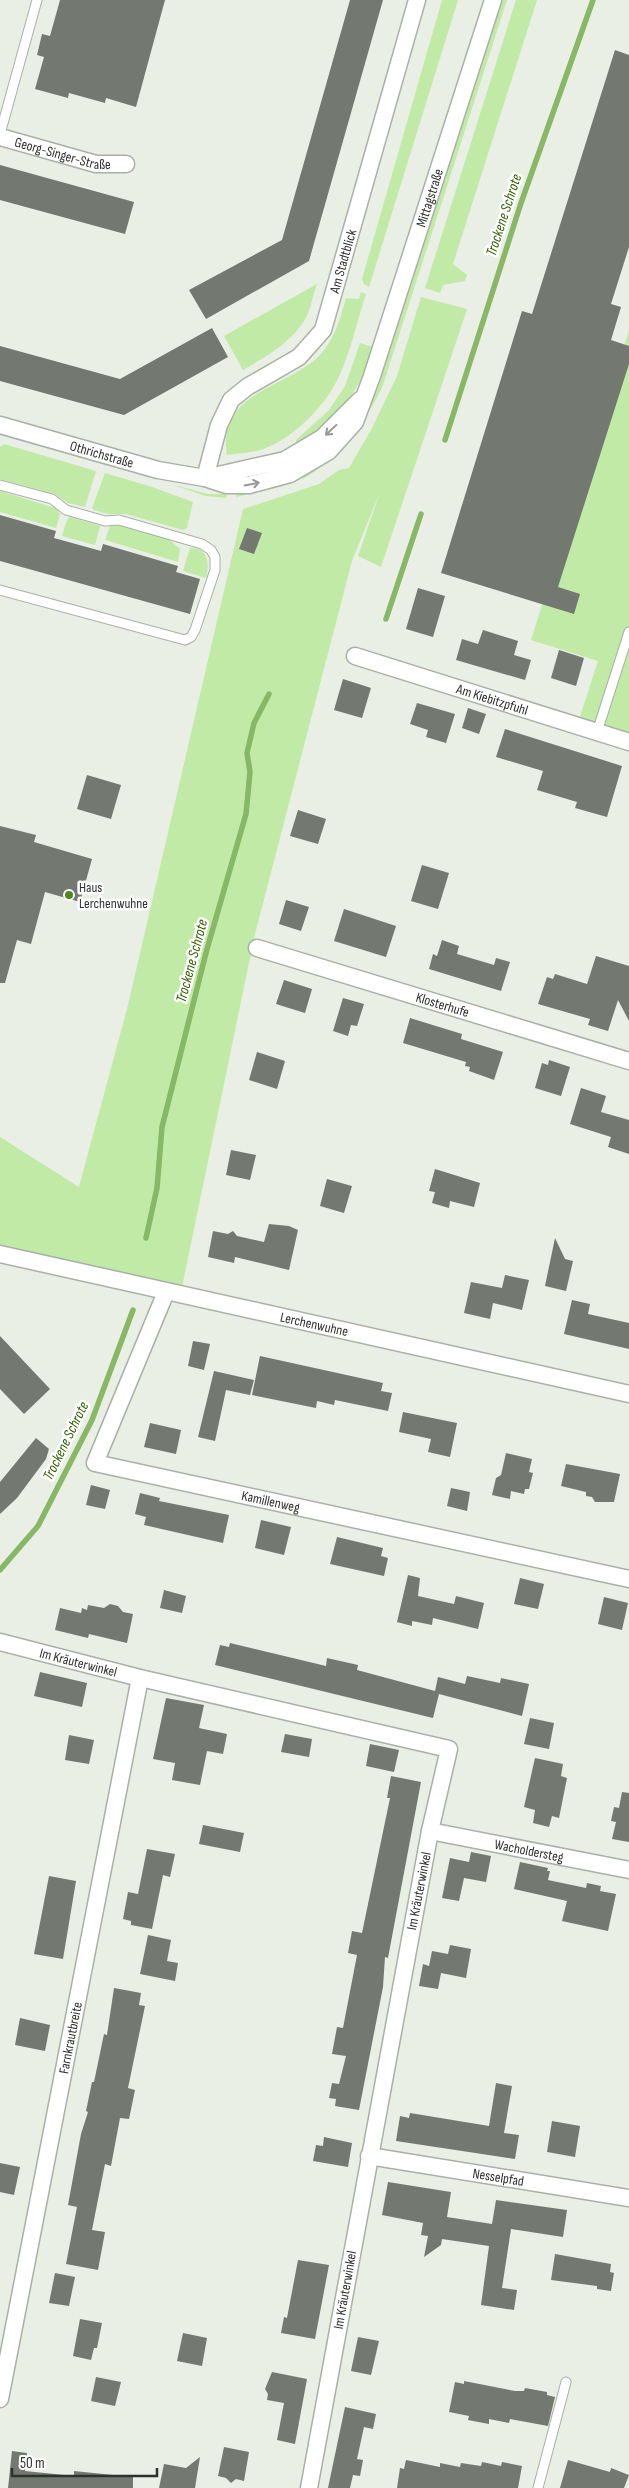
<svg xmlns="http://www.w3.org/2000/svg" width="629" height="2488" font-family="'Sofia Sans Condensed',sans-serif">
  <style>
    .green { fill: #c0eaa5 }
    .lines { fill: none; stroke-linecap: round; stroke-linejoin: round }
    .stream { stroke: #88b766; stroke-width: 5.5 }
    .building { fill: #737970 }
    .service-casing { stroke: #a9b0a6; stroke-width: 11 }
    .minor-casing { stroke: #a9b0a6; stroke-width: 19 }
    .service { stroke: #fff; stroke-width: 9 }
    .minor { stroke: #fff; stroke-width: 16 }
    .oneway { stroke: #969896 }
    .poi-dot { fill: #50861e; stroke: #fff; stroke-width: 2 }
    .labels { text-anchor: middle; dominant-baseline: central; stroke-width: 5; stroke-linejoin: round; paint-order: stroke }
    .street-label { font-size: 14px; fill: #2e312d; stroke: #fff }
    .poi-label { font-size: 14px; fill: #2e312d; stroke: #fff; text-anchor: start }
    .water-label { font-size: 15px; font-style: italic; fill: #325d01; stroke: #fff }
  </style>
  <rect width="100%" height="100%" fill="#e9efe5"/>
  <g class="green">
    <path d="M442,0H458L369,287L364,284L362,279Z"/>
    <path d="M502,0H507L382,388C362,427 341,457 303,479L302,474L369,406L378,387Z"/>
    <path d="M516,0H537L453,264L467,275L465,281L443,285L440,293L425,288Z"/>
    <path d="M317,284C313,294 311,308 306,318C291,343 267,356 243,370L224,336Z"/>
    <path d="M361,292L366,294C356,324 349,361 333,388C319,411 293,437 268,447C255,453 241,453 227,455C216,392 287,388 319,356C335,339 340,319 346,298L359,299Z"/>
    <path d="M421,297L467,309L381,567L358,556L380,492L352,561L255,934L182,1287L0,1248V1137L79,1187L128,1005L243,509L319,484L339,470L349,468L372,428L397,376Z"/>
    <path d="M629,330V743L577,726L598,661L531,640Z"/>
    <path d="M360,343L373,347L360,381L341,412L297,448L296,440L329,410L345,386Z"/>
    <path d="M4,444L96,471L85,507L68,503L55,494L0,479V447Z"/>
    <path d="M105,473L152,487L193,502L187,528L183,530L126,514H108L94,510L92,508Z"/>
    <path d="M283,482L284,486L236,497L237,492Z"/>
    <path d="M170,484L208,494H226L227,498L206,496Z"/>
    <path d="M0,491L55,508L60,514L56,528L0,512Z"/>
    <path d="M70,517L100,526L95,545L62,536L67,520Z"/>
    <path d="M121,525L167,538L180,549L178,562L105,540L110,526Z"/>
    <path d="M190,548C208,547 210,564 206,578L183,571Z"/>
  </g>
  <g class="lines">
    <g class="stream">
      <path d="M445,440L521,203L593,0"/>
      <path d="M386,619L421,514"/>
      <path d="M146,1238L157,1188L162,1127L207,949L246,814L250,772L247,753L254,723L269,694"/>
      <path d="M0,1570L38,1526L92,1420L133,1310"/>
    </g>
  </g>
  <g class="building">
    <path d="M60,0H165L136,107L106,98L105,103L69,93L68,98L35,89L44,57L37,55L42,34L50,36Z"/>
    <path d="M350,0H383L309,261L206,319L189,290L282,240Z"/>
    <path d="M615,50L629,55V247L611,304L621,307L611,340L629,346V364L558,587L580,594L574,614L441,573L522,311L532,314Z"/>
    <path d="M0,165L134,202L125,234L0,200Z"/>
    <path d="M212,328L228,357L124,415L0,381V346L120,379Z"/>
    <path d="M0,515L56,531L54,538L101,551L103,544L178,566L176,572L200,579L190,614L0,561Z"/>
    <path d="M247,528L262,533L254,554L239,549Z"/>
    <path d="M418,588L445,596L433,637L406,629Z"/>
    <path d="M483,630L518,641L514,655L531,660L525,680L456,660L462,639L478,644Z"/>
    <path d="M559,650L584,658L576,686L551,678Z"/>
    <path d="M343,679L371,688L362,718L334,710Z"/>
    <path d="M417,703L455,714L446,743L426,737L428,730L410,724Z"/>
    <path d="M468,708L486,714L479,734L462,728Z"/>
    <path d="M505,729L622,766L607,817L575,808L577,802L537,790L543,771L496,757Z"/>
    <path d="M87,775L121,785L111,819L77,809Z"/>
    <path d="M298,810L326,819L318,844L290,836Z"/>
    <path d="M0,826L36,835L34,842L92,859L80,902L45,892L31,944L17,940L5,983H0Z"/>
    <path d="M422,865L449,873L438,909L411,901Z"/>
    <path d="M286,900L309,907L301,931L279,924Z"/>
    <path d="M344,909L396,926L386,957L334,941Z"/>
    <path d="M442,940L459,946L457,954L494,965L496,958L510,962L501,991L429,969L433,954L437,956Z"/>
    <path d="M596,956L629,966V1021L618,1000L608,1031L588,1025L590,1019L538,1004L547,977L553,979L555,974L587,984Z"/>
    <path d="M284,980L312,989L305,1013L276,1004Z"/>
    <path d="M343,998L364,1004L357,1026L351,1025L348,1036L333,1031Z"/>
    <path d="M410,1018L462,1034L461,1039L503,1052L494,1080L469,1071L470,1067L465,1066L466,1062L403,1043Z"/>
    <path d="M257,1052L285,1061L277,1089L249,1080Z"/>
    <path d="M549,1060L570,1067L561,1096L535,1088L542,1063L548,1065Z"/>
    <path d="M581,1088L606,1096L601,1112L629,1120V1154L608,1147L611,1137L570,1124Z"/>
    <path d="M231,1150L256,1155L250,1180L226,1175Z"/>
    <path d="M435,1169L480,1183L474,1207L450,1201L449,1208L432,1203L435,1192L429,1191Z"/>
    <path d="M327,1179L352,1186L344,1213L320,1206Z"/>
    <path d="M269,1224L289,1226L298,1230L289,1270L235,1257L234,1263L208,1257L213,1231L228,1234L233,1231L237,1236L264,1242Z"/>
    <path d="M555,1238L565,1259L573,1261L566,1291L545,1286Z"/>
    <path d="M505,1275L529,1280L522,1310L493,1303L490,1319L464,1313L471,1282L502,1288Z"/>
    <path d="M572,1300L590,1304L588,1314L629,1323V1349L564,1334Z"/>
    <path d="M0,1336L50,1389L24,1414L0,1389Z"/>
    <path d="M193,1341L210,1344L204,1370L188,1366Z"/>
    <path d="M260,1356L383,1383L381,1391L392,1393L388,1411L335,1400L334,1405L317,1401L316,1408L252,1395Z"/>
    <path d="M214,1371L254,1380L250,1395L226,1390L215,1441L198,1437Z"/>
    <path d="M403,1412L457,1423L450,1457L428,1452L431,1439L399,1432Z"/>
    <path d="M150,1423L181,1430L176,1454L144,1447Z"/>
    <path d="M36,1438L49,1449L46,1459L17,1498L0,1514V1482Z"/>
    <path d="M506,1453L532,1459L529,1472L533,1473L529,1489H525L524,1494L511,1491L510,1499L492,1495L496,1478L501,1475Z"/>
    <path d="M566,1464L620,1474L614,1502H595L592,1497L586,1496V1492L561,1486Z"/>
    <path d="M91,1485L110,1490L105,1509L86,1505Z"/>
    <path d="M451,1488L470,1492L467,1511L447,1506Z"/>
    <path d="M140,1493L160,1498L159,1501L229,1515L223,1543L144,1525L146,1517L135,1514Z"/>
    <path d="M261,1520L291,1527L284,1555L255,1548Z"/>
    <path d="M337,1537L383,1548L381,1556L388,1558L384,1576L330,1564Z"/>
    <path d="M408,1575L420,1578L418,1596L454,1604L456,1596L484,1603L478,1629L433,1618L432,1625L412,1621V1626L397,1622Z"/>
    <path d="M520,1578L544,1584L538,1609L514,1604Z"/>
    <path d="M164,1590L186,1596L182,1613L160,1608Z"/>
    <path d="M604,1597L628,1603L622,1630L598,1624Z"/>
    <path d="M110,1604L118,1606L123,1612L133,1614L127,1643L89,1634L88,1638L55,1630L60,1608L81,1613L82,1608L87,1610L88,1605L104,1608Z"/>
    <path d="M230,1643L326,1666L327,1658L358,1665L357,1670L435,1691L438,1677L465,1684L467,1676L500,1683L501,1678L529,1684L522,1716L439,1694L433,1718L215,1665L220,1645L229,1647Z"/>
    <path d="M40,1672L87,1683L82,1707L34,1696Z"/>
    <path d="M166,1698L204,1705L199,1728L227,1734L223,1754L207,1751L200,1785L172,1780L175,1763L153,1759Z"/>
    <path d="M530,1718L554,1723L549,1749L524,1744Z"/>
    <path d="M285,1734L312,1739L309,1757L281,1752Z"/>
    <path d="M69,1735L94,1740L89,1764L65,1760Z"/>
    <path d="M370,1744L399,1750L394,1772L366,1766Z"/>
    <path d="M535,1758L563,1764L561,1776L567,1778L559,1818L552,1816L549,1827L533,1823L535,1810L524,1807Z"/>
    <path d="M391,1776L421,1782L388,1958L385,1957L383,1987L359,2110L335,2106L336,2099L329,2098L332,2083L339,2084L346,2056L332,2054L337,2027L343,2028L357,1955L348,1953L352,1931L362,1933L390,1798H387Z"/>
    <path d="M622,1792L629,1793V1842L612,1839L616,1822L611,1821L614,1807L619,1808Z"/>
    <path d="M203,1825L244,1833L240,1852L199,1844Z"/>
    <path d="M147,1849L175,1854L170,1877L163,1875L152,1929L131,1925V1921L123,1919L128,1892L138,1894Z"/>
    <path d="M471,1852L491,1856L486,1882L464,1878L459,1901L442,1898L450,1858L469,1862Z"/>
    <path d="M520,1862L548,1868L547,1871H550L548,1880L586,1888L587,1883L601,1886L600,1891L616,1894L608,1931L562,1921L567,1901L514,1889Z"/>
    <path d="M49,1876L76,1881L63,1959L34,1954Z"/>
    <path d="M148,1935L171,1940L167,1961L178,1963L175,1981L140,1974Z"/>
    <path d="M450,1945L471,1949L466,1978L441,1973L438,1989L419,1986L423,1964L429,1966L432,1951L448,1954Z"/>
    <path d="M114,1988L141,1993L139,2005L145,2006L128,2088L135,2090L129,2119L120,2118L111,2166L105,2164L92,2230L105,2232L98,2270L66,2264L77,2207L68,2205L81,2134L88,2112L86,2111L92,2082H94L104,2034L107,2035Z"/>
    <path d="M20,2018L50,2025L45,2051L15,2045Z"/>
    <path d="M496,2083L512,2086L504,2133L519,2135L515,2159L396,2141L400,2116L409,2118L410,2113L489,2126Z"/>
    <path d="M552,2121L580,2126L575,2157L547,2152Z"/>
    <path d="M324,2137L352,2143L348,2167L313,2161L316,2145L323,2146Z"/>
    <path d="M0,2163L20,2167L14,2195L0,2192Z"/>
    <path d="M388,2182L451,2192L447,2217L492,2224L496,2200L567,2210L563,2237L511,2229L502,2288L517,2290L514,2310L481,2305L489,2246L442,2239L441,2245L424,2257L428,2236L421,2235L423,2223L382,2215Z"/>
    <path d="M555,2254L611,2264L610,2272L614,2273L611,2291L597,2289V2286L551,2280Z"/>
    <path d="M298,2260L329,2265L315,2339L281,2333L284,2317L287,2318Z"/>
    <path d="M55,2273L75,2277L69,2306L49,2303Z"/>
    <path d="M80,2319L102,2323L97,2348H94L91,2360L73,2356Z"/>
    <path d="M183,2333L207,2338L202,2366L177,2361Z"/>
    <path d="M358,2337L379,2341L371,2375L351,2371Z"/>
    <path d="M272,2372L307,2379L295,2444L277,2440L284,2403L267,2400L268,2394L265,2389Z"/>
    <path d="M96,2377L121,2382L115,2406L91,2401Z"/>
    <path d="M464,2381L515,2391H524L525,2388L547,2392V2395L555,2397L548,2426L510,2419L509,2423L489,2419V2424L468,2420L469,2416L449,2412L455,2382L464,2384Z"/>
    <path d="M345,2407L376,2414L373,2429L364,2427L357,2459L363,2460L360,2476L353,2475L350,2488H328Z"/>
    <path d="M224,2447L249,2452L244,2481L236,2479L231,2483L226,2478L218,2476Z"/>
    <path d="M12,2451L27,2453L25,2471L74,2476V2471L133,2477V2488H8Z"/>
    <path d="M200,2457L195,2488H159L164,2464L186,2468Z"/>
    <path d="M406,2460L440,2467V2463L460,2467L461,2463L481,2466L482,2462L501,2466L502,2462L522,2466L518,2488H397L400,2468L404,2469Z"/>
    <path d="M568,2460L610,2472L611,2468L629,2475L624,2488H560Z"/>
  </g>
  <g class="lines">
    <defs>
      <g id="service">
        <path d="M0,134L37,0"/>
        <path d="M0,485L52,499L66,510L105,521L119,520L202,544L211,550L215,557V570L195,630L191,637L185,640L0,590"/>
        <path d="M597,732L629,632"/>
        <path d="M538,2488L566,2382"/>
      </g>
      <g id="minor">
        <path id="s1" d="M0,137L96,164H126"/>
        <path id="s2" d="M0,425L158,470L205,478L226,485H249L290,474L329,451L355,422L372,376L493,0"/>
        <path id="s3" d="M205,478L219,425L231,400L247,387L299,357L323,330L417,0"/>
        <path d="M205,478L285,460L322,438L360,400"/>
        <path id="s4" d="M355,656L629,742"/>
        <path id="s5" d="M257,948L629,1061"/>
        <path id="s6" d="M0,1254L629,1394"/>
        <path id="s7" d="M166,1292L95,1463L629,1579"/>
        <path id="s8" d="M0,1642L140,1678L449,1749L430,1831L309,2488"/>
        <path id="s9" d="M430,1831L629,1870"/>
        <path id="s10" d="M369,2156L629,2198"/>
        <path id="s11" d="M0,2399L140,1678"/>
      </g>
    </defs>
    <use href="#service" class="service-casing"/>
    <use href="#minor" class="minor-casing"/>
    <use href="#service" class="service"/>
    <use href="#minor" class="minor"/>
  </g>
  <defs><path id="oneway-shaft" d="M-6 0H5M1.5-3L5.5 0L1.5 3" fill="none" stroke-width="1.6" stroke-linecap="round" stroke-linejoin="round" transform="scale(1.25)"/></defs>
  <g class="oneway">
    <use href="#oneway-shaft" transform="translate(331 430) rotate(137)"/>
    <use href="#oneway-shaft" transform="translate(252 484) rotate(-12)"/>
  </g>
  <circle class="poi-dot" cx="69" cy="895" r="5"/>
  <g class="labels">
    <g class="street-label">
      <text stroke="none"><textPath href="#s1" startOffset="65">Georg-Singer-Straße</textPath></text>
      <text stroke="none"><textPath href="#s2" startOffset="620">Mittagstraße</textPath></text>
      <text stroke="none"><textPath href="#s3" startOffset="271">Am Stadtblick</textPath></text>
      <text stroke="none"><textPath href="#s2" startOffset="106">Othrichstraße</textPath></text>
      <text stroke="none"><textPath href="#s4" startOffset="144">Am Kiebitzpfuhl</textPath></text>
      <text stroke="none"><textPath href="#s5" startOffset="194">Klosterhufe</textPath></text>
      <text stroke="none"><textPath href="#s6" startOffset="322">Lerchenwuhne</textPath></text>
      <text stroke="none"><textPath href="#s7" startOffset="365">Kamillenweg</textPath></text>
      <text stroke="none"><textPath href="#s8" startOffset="81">Im Kräuterwinkel</textPath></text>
      <text stroke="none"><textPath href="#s9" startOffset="101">Wacholdersteg</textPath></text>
      <text transform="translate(419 1891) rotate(-79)">Im Kräuterwinkel</text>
      <text stroke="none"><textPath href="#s11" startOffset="368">Farnkrautbreite</textPath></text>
      <text stroke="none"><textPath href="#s10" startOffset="131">Nesselpfad</textPath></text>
      <text transform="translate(345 2290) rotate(-80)">Im Kräuterwinkel</text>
    </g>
    <g class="poi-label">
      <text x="79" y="887">Haus<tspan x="79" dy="16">Lerchenwuhne</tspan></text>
    </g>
    <g class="water-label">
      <text transform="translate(504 215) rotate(-72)">Trockene Schrote</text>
      <text transform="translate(192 961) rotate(-75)">Trockene Schrote</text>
      <text transform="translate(66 1441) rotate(-64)">Trockene Schrote</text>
    </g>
  </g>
  <path d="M12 2468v8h145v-8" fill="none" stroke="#2e312d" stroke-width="2.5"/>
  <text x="20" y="2468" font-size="15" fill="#2e312d" stroke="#ffffff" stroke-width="4" paint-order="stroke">50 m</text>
</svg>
